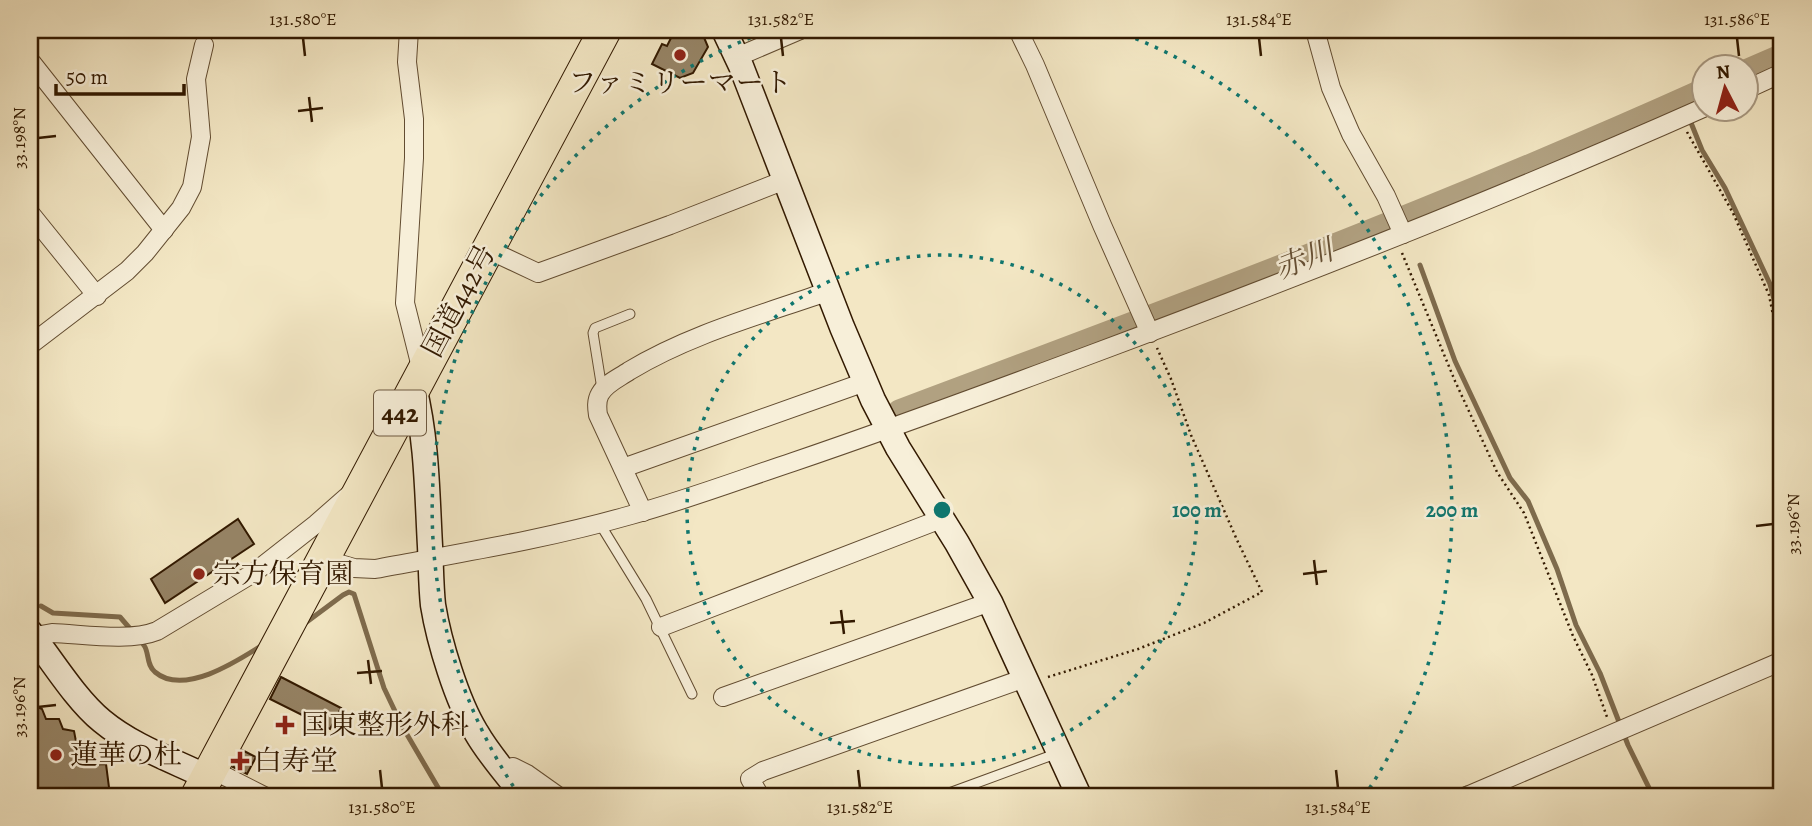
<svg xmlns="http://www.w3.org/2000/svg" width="1812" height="826" font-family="Alegreya,'Noto Serif JP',serif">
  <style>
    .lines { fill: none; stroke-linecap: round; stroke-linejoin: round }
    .stream { stroke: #7e6b4d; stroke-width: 5 }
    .river { stroke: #b1a181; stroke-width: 30 }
    .building { fill: #968466; stroke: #321900; stroke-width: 2 }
    .lane-casing { stroke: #624c31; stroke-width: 11 }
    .street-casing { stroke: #624c31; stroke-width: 20 }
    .secondary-casing { stroke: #321900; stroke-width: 27 }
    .highway-casing { stroke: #321900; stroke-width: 34 }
    .path { stroke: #321900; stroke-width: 2.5; stroke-dasharray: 2 3.5; stroke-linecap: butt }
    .lane { stroke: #f7efd9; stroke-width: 9 }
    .street { stroke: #f7efd9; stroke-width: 18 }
    .secondary { stroke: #f7efd9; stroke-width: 24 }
    .highway { stroke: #f3e7c4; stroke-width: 32 }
    .ticks { fill: none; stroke: #321900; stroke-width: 2.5 }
    .ring { fill: none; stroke: #0f766e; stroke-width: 3.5; stroke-dasharray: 3.5 7 }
    .poi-dot { fill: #8f2418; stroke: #f7efd9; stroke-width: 2.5 }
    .labels { text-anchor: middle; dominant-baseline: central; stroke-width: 5; stroke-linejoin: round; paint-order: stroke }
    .shield { fill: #f7efd9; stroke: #6d5941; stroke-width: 2 }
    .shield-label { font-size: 26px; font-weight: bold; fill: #321900 }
    .poi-label { font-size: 28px; fill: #321900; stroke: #f7efd9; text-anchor: start }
    .street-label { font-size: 28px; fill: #321900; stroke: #f7efd9 }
    .water-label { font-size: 30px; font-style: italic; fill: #654f34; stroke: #f7efd9 }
    .centre { fill: #0f766e; stroke: #f7efd9; stroke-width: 3.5 }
    .ring-label { font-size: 21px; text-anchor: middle; font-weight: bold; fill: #0f766e; stroke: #f7efd9; stroke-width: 5; stroke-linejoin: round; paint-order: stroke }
    .neatline { fill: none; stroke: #321900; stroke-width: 2.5 }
    .ticks-label { font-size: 18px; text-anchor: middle; fill: #321900 }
  </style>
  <rect width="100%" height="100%" fill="#f3e7c4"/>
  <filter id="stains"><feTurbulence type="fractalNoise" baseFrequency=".00286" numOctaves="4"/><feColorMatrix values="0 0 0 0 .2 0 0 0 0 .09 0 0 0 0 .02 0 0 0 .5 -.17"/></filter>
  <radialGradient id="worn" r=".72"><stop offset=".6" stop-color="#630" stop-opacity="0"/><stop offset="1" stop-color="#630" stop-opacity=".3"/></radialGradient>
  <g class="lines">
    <g class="stream">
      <path d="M1683,103L1702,150L1725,188L1770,284L1782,329"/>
      <path d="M1420,265L1455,361L1510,478L1528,501L1557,569L1576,625L1600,673L1628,745L1653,796"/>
      <path d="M41,606L53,613L120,617L132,631"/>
      <path d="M304,624L343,595L349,592L354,594L384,688L402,726L443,796"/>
      <path d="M138,638C139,639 144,645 145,647C149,655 147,666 155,672C183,696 236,662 261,646"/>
      <path d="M1447,796L1466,788"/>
    </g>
    <g class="river">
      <path d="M1745,75L1782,59"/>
      <path d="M901,414C1171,313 1441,212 1703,94"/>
    </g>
  </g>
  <g class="building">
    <path d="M675,30H692L703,35L708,47L693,73L680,78L652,64L662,44L667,46Z"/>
    <path d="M238,519L254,544L165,603L151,579Z"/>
    <path d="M281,677L341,708L330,729L270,699Z"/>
    <path d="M30,704L42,709L46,719H59L63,729L74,731L77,747L86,765L106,764L110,795L95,796H30Z"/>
    <path d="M242,750L256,757L247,774L233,767Z"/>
  </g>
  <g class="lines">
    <defs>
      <g id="lane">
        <path d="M602,389L593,333L595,328L630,314"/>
        <path d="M600,524L646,599L692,694"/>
        <path d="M941,796L1058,753"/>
      </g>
      <g id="street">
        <path d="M409,30L407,62L414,119V158L405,303L422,371"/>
        <path d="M1018,30L1035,65L1102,225L1150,333"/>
        <path d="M1315,30L1331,88L1351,134L1386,196L1403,234"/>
        <path d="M737,57L800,30"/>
        <path d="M30,63H32L164,230"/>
        <path d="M1745,90L1782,73"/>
        <path d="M30,213L97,296"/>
        <path d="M487,249L538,273L670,225L785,180"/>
        <path d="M30,345L127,271L145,253L181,208L192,187L201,137L196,79L204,45"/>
        <path d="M623,468L865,382"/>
        <path d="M643,512L598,415C597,408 596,401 600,394C606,383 619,378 629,371C690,334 761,315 829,291"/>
        <path d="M323,559L354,568L375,569C460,553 547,539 631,515C686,500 739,480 793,462C893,428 993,391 1092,354C1298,277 1503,197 1703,108"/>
        <path d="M661,627L941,519"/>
        <path d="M35,639L41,635L52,633C82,634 130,642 157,631L255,572L316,524L349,495"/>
        <path d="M723,697L990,602"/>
        <path d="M211,769L264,796"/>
        <path d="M505,772L513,767L527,774L558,796"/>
        <path d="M760,796L750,779L763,771L1025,678"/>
        <path d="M1467,796L1782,661"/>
      </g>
      <g id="secondary">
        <path d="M724,30L741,66L842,327L873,400L898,448L957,543L990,602L1079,796"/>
        <path d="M414,387C427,441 427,491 430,546C431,566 431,586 433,605C439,642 457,701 476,732C489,755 508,776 524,796"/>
        <path d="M30,632C51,659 76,700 102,721C132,746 172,760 207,777"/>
      </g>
      <path id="highway" d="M197,796L605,30"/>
    </defs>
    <use href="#lane" class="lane-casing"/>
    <use href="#street" class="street-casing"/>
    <use href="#secondary" class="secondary-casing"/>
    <use href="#highway" class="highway-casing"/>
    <g class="path">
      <path d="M1687,132L1733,213L1769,295L1782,360"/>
      <path d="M1402,253L1455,381L1497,472L1524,513L1573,636L1592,675L1607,717"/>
      <path d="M1048,677L1138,649L1204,623L1262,592L1237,540L1191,435L1171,379L1157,348"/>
    </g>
    <use href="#lane" class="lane"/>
    <use href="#street" class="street"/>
    <use href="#secondary" class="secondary"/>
    <use href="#highway" class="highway"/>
  </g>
  <path class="ticks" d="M303,38L305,56M781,38L783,56M1259,38L1261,56M1737,38L1739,56M309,97L312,122M298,111L323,108M38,138L56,136M1756,526L1773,524M1314,560L1317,585M1303,574L1327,571M841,610L844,634M830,623L855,621M368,660L371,684M357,673L382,671M38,707L56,705M380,770L382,788M858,770L860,788M1336,770L1338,788"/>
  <g class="ring">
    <circle cx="942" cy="510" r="255"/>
    <path d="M519 795A510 510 0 0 1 768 31M1116 31A510 510 0 0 1 1365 795"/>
  </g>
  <g class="poi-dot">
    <circle cx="680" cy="55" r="7"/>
    <circle cx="199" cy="574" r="7"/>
    <path d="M281.5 714.5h7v7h7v7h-7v7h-7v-7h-7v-7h7z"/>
    <circle cx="56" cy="755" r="7"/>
    <path d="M236.5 750.5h7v7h7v7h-7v7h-7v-7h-7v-7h7z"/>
  </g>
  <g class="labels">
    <rect class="shield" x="374" y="390.5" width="52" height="45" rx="5"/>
    <g class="shield-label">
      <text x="400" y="413">442</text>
    </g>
    <g class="poi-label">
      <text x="680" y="83" text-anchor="middle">ファミリーマート</text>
      <text x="213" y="574">宗方保育園</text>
      <text x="301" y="725">国東整形外科</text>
      <text x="70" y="755">蓮華の杜</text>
      <text x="254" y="761">白寿堂</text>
    </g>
    <g class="street-label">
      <text transform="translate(459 301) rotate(-62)">国道442号</text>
    </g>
    <g class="water-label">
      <text transform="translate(1304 259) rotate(-21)">赤川</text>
    </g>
  </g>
  <circle cx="942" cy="510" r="10" class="centre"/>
  <g class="ring-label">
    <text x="1197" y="517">100 m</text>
    <text x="1452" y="517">200 m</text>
  </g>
  <rect width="1812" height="826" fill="none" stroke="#f3e7c4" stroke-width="77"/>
  <g transform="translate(1725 88) rotate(354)"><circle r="33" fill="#f7efd9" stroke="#a89982" stroke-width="2"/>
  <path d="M0-5L12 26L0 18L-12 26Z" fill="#8f2418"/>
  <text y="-10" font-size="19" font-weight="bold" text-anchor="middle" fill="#321900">N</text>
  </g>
  <path d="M56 84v10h128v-10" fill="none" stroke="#321900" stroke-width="3.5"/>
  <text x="66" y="84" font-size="21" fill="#321900" stroke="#f7efd9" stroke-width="5" paint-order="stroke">50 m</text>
  <rect x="38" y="38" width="1735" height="750" class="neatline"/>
  <g class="ticks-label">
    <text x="303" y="25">131.580°E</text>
    <text x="781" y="25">131.582°E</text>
    <text x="1259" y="25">131.584°E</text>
    <text x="1737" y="25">131.586°E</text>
    <text transform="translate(19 138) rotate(-90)" y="6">33.198°N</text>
    <text transform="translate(1793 524) rotate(-90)" y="6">33.196°N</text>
    <text transform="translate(19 707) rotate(-90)" y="6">33.196°N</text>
    <text x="382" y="813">131.580°E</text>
    <text x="860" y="813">131.582°E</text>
    <text x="1338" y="813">131.584°E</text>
  </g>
  <rect width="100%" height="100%" filter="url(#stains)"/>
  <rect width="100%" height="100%" fill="url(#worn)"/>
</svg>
